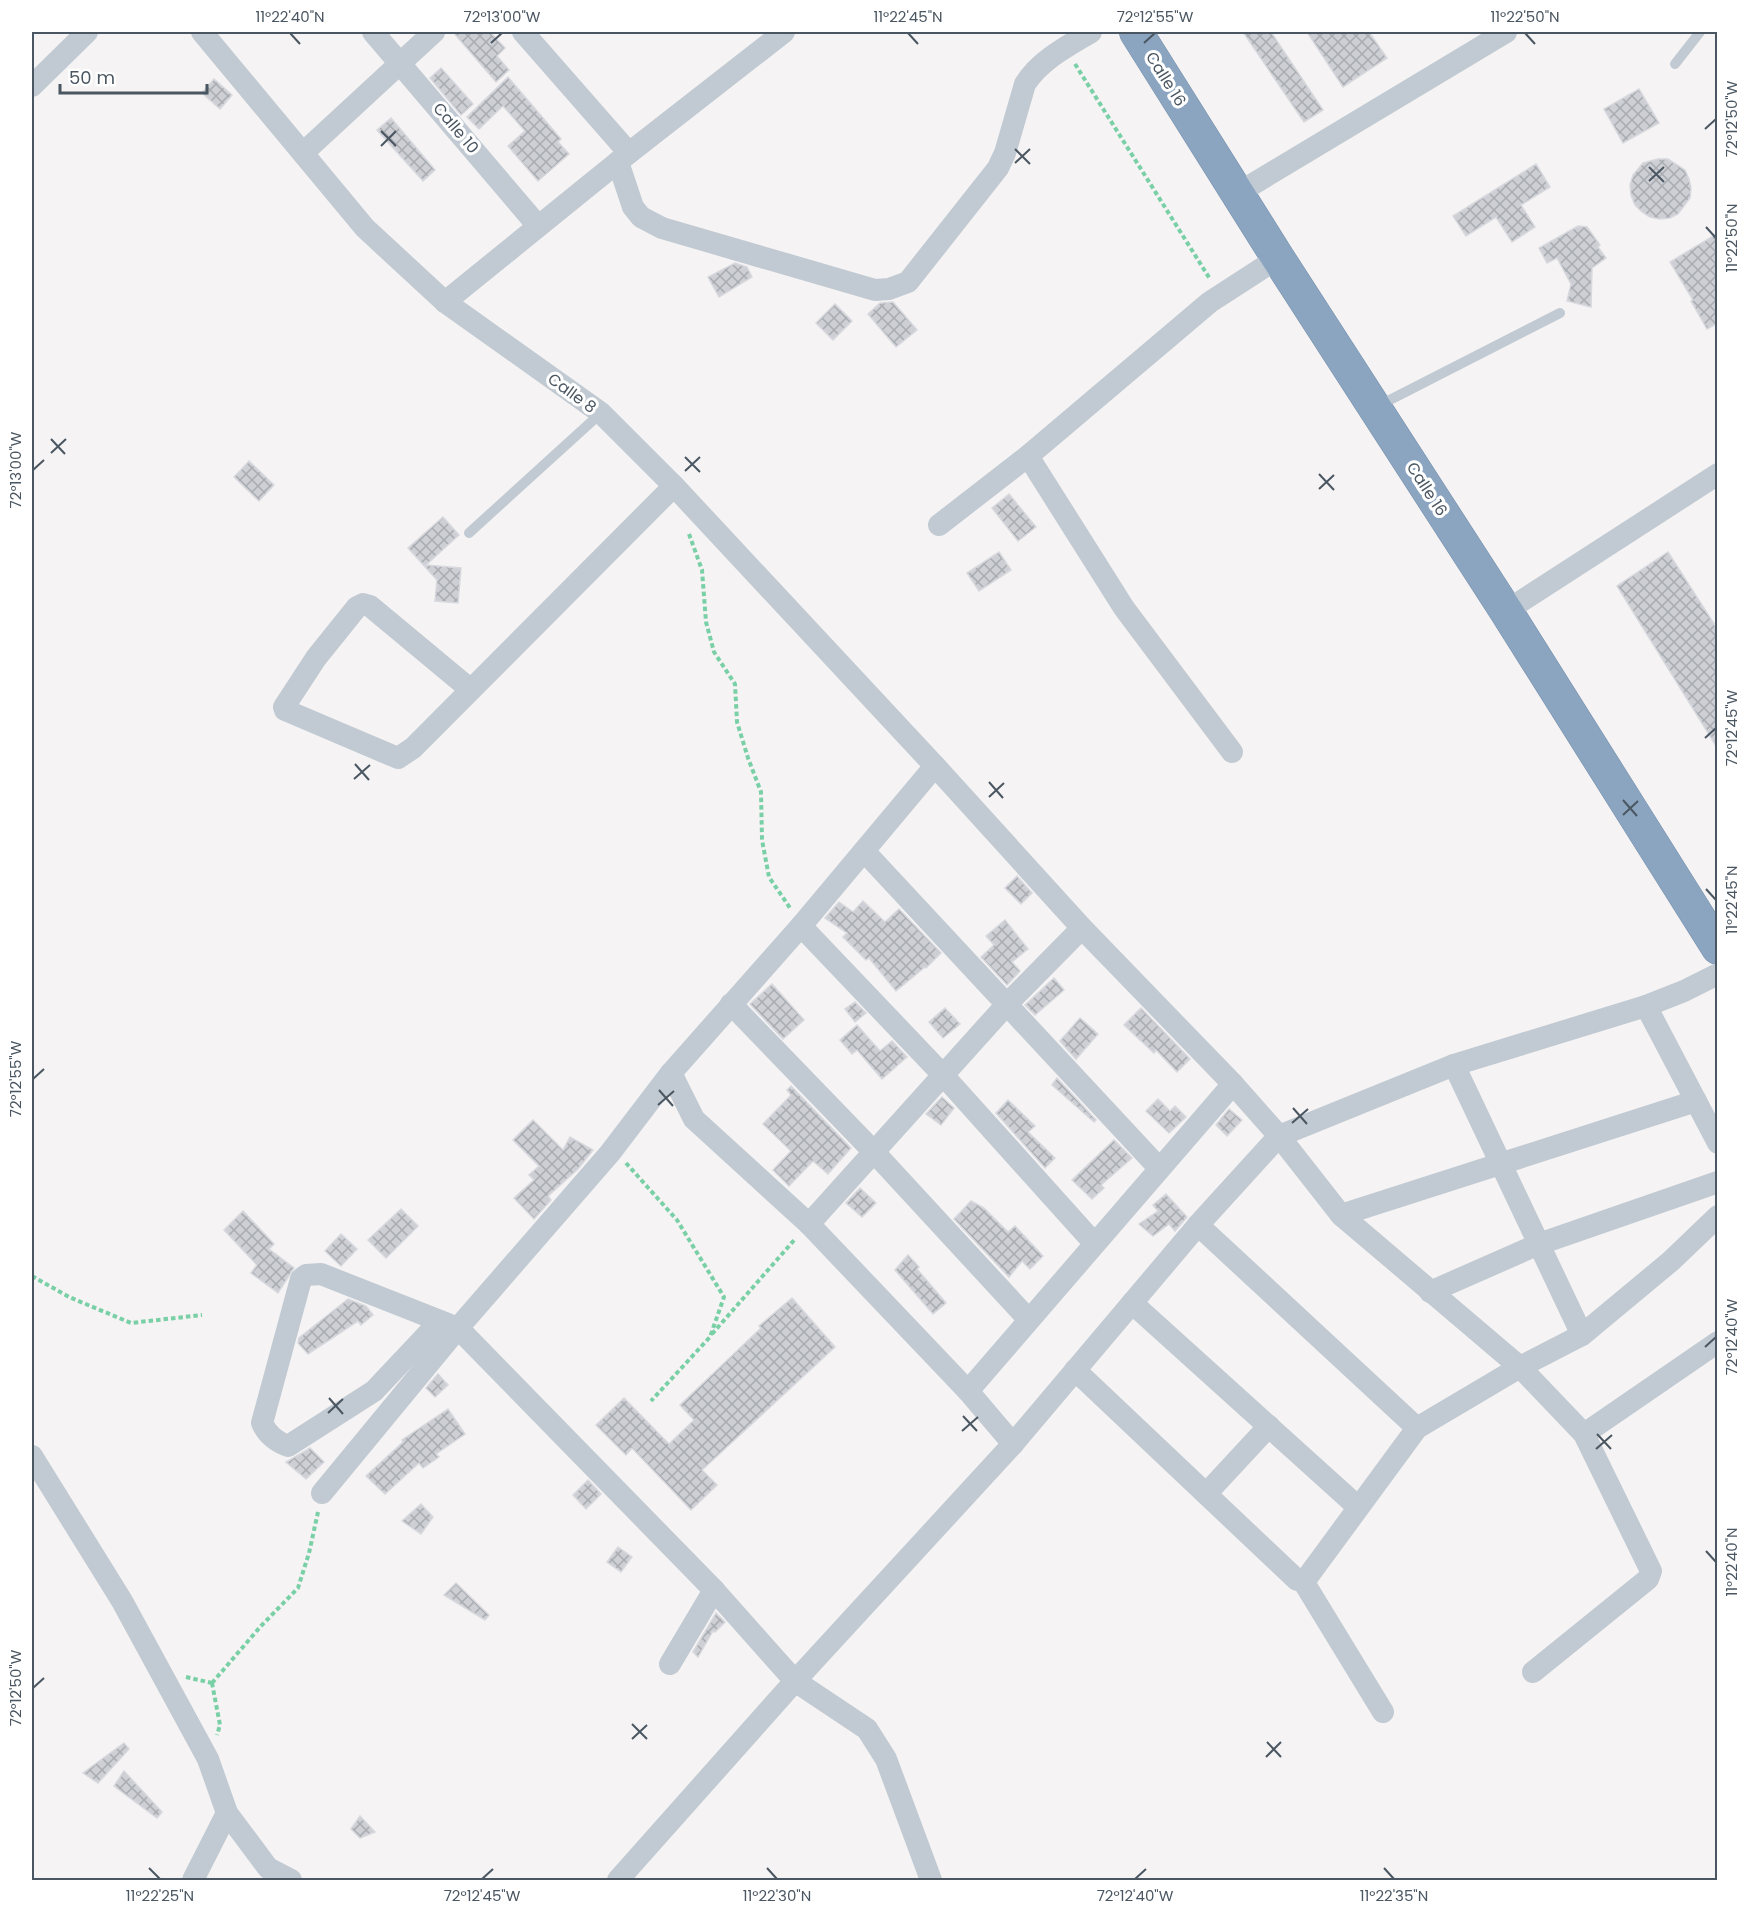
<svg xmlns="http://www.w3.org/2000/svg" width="1749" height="1912" font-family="Poppins,sans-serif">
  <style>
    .building { fill: url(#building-cross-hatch); stroke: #d7d9de; stroke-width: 1.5 }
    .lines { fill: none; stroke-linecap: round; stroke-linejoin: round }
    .highway-casing { stroke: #7690ad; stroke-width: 34 }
    .path { stroke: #7ad0a6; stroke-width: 4; stroke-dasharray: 4.5 3; stroke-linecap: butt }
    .lane { stroke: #c1cad2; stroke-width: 10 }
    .street { stroke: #c1cad2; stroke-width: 22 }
    .highway { stroke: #8ba5c1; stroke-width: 33 }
    .ticks { fill: none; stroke: #4a5661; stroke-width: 2 }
    .labels { text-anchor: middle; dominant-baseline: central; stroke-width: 6; stroke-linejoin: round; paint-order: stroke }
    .street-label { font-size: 16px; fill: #4a5661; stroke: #fff }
    .neatline { fill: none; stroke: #4a5661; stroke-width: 2 }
    .ticks-label { font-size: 15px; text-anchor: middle; fill: #4a5661 }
  </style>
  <defs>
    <pattern id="building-cross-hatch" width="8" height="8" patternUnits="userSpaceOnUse" patternTransform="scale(1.5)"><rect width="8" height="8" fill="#cdcfd5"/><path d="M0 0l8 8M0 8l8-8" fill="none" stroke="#a8abb0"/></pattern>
  </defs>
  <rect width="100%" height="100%" fill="#f5f3f3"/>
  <g class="building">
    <path d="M453,32H490L505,48L497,56L509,70L496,82Z"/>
    <path d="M1243,32H1271L1323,110L1304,122Z"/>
    <path d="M1307,32H1369L1387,58L1343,87Z"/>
    <path d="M441,68L473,104L461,115L430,78Z"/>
    <path d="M508,77L561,139L558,142L569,154L538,181L508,146L525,131L503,106L479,129L467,117Z"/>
    <path d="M214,79L232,95L220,109L202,93Z"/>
    <path d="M1639,89L1659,123L1623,143L1604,109Z"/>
    <path d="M391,118L435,170L423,181L377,130Z"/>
    <path d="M1658,159H1668L1685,170L1689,179L1691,188L1690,198L1678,214L1670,218L1660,219L1650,217L1642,212L1635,205L1631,195L1630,185L1633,175L1643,163Z"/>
    <path d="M1536,164L1550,187L1521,205L1535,227L1512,242L1496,217L1466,236L1453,216Z"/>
    <path d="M1578,226L1587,227L1600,245L1598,247L1606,258L1592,268L1591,307L1567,301L1571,284L1557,258L1547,263L1539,248Z"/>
    <path d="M1718,233V323L1707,329L1691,301L1693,300L1670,262Z"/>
    <path d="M735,263L747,267L752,277L719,297L708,277Z"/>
    <path d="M893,302L917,330L896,347L868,314L880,303Z"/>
    <path d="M835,304L852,321L833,340L816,323Z"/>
    <path d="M249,461L274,485L259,501L234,477Z"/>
    <path d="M1009,494L1036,527L1018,541L992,508Z"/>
    <path d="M443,517L459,535L426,565L461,568L458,603L435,601L437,580L408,548Z"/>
    <path d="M999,552L1011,570L979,591L967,573Z"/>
    <path d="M1668,552L1718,630V749L1617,586Z"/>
    <path d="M1017,876L1032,893L1021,904L1005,888Z"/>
    <path d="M863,901L885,922L899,909L941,953L926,968L925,967L896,991L869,958L866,960L843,937L847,933L825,918L839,902L853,912Z"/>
    <path d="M1005,920L1028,949L1012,962L1020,971L1007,985L981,957L994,945L986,936Z"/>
    <path d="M1054,978L1064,990L1035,1015L1025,1005Z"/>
    <path d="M772,984L804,1020L783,1039L750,1004Z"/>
    <path d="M855,1002L866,1013L855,1022L845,1009Z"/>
    <path d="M945,1008L960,1024L943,1038L929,1022Z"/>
    <path d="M1141,1008L1190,1059L1177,1072L1156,1050L1154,1053L1124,1025Z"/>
    <path d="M1080,1018L1098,1034L1076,1059L1060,1041Z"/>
    <path d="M857,1025L880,1051L892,1041L907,1057L882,1079L857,1050L852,1054L840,1040Z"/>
    <path d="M1057,1078L1096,1120L1094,1122L1052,1085Z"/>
    <path d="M791,1086L851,1148L828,1174L813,1161L789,1186L773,1170L791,1151L763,1124L791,1095L787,1090Z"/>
    <path d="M942,1097L954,1108L941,1125L926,1114Z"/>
    <path d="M1158,1099L1170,1111L1175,1106L1186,1117L1169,1133L1146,1111Z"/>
    <path d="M1008,1100L1035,1126L1028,1132L1055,1158L1045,1168L996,1113Z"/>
    <path d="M1229,1109L1242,1120L1227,1136L1216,1125Z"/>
    <path d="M533,1120L563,1150L570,1137L593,1150L578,1169L548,1196L551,1200L534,1219L514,1198L534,1180L529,1175L539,1166L513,1140Z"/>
    <path d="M1114,1140L1132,1158L1101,1185L1104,1188L1092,1199L1072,1180Z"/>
    <path d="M860,1188L876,1203L862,1217L846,1203Z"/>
    <path d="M1166,1194L1187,1217L1175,1231L1169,1224L1153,1236L1139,1224L1158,1211L1153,1205Z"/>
    <path d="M971,1201L984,1208L1008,1232L1015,1226L1043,1256L1030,1269L1022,1261L1009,1277L954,1219Z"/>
    <path d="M401,1209L418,1226L386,1258L368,1240Z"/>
    <path d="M243,1211L274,1244L269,1249L294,1268L278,1293L251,1273L257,1265L224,1230Z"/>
    <path d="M341,1234L357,1249L341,1266L325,1251Z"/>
    <path d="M908,1255L919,1267L917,1269L946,1303L933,1314L895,1270Z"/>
    <path d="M792,1298L835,1347L702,1470L717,1485L691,1510L632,1448L626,1455L596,1425L624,1398L669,1444L694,1420L680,1405L761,1328L759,1326Z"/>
    <path d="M348,1299L366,1306L373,1315L361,1325L358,1321L308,1354L298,1343L299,1338Z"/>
    <path d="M438,1374L448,1385L435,1397L426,1388Z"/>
    <path d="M448,1409L465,1434L436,1454L439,1457L423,1468L419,1463L385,1494L366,1476L403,1442L402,1440Z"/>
    <path d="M310,1448L324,1462L306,1479L286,1462Z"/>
    <path d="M588,1480L601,1494L586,1509L573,1495Z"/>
    <path d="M421,1504L433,1517L421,1534L402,1521Z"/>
    <path d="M618,1547L632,1557L621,1572L607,1562Z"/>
    <path d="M456,1583L489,1615L485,1620L444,1595Z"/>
    <path d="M716,1613L725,1622L715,1632L713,1631L698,1657L693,1652Z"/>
    <path d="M124,1743L129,1749L98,1783L83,1773Z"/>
    <path d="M124,1771L162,1812L157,1818L114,1786Z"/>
    <path d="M360,1816L375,1832L360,1838L351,1829Z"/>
  </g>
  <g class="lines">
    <defs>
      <path id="highway" d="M1136,32L1278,258L1506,611L1718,948"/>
    </defs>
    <use href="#highway" class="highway-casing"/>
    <g class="path">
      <path d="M1075,64L1210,279"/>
      <path d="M689,534L702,570L706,622L714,652L735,684L737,722L748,758L761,792L762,840L769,877L790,908"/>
      <path d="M626,1163L677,1220L724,1297L710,1337L651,1401"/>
      <path d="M32,1276L69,1297L131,1323L202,1315"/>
      <path d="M712,1334L796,1238"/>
      <path d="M186,1677L212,1683"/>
      <path d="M212,1683L261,1626L298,1588L309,1553L318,1512"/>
      <path d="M212,1683L220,1725L217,1735"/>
    </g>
    <g class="lane">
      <path d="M1675,64L1700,32"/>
      <path d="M1378,406L1560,313"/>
      <path d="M469,533L601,413"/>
    </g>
    <g class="street">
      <path d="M202,32L365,228L445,302L601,413L674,486L935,766L1082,928L1233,1084L1279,1136L1341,1215L1520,1367L1584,1434L1651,1571L1648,1579L1533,1672"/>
      <path d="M373,32L538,226"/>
      <path d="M523,32L629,153"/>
      <path d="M32,86L87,32"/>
      <path d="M303,153L434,32"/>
      <path d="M618,162L633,207L641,217L662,228L875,290L889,289L908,282L998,168L1005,153L1025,84C1040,60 1068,46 1091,32"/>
      <path d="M1238,193L1506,32"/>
      <path d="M445,302L629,153L784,32"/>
      <path d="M1028,456L1124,608L1232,752"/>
      <path d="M939,525L1028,456L1210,302L1278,258"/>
      <path d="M1506,611L1718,474"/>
      <path d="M471,690L370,606L363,604L357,607L316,658L284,707L285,710L398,758L413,748L674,486"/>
      <path d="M864,851L1159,1168"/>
      <path d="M801,926L942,1074L1094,1243"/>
      <path d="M731,1004L874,1152L1029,1320"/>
      <path d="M1646,1006L1718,1143"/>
      <path d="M1454,1065L1582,1335"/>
      <path d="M671,1073L694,1119L809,1224L968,1391L1013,1444"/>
      <path d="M1341,1215L1696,1101"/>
      <path d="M809,1224L1008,1003L1082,928"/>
      <path d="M1198,1225L1417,1428"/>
      <path d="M1430,1292L1539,1244L1718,1182"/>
      <path d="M1132,1303L1358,1507"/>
      <path d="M440,1321L374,1391L288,1446C277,1442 267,1434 262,1423L301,1279L306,1275L321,1274L458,1328L714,1590L795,1681L867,1729L886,1759L931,1880"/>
      <path d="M1075,1370L1297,1580L1303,1581L1383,1712"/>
      <path d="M968,1391L1233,1084"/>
      <path d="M1584,1434L1718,1342"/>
      <path d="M32,1456L122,1601L208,1759L227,1813L268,1868L291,1880"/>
      <path d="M322,1493L458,1328L610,1153L671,1073L801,926L935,766"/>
      <path d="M1206,1494L1269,1426"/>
      <path d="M1303,1581L1309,1575L1417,1428L1520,1367L1582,1335L1671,1261L1718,1216"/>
      <path d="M670,1664L714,1590"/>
      <path d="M193,1880L227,1813"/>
      <path d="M618,1880L795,1681L1013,1444L1198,1225L1279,1136L1454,1065L1646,1006L1684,991L1718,974"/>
    </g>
    <use href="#highway" class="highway"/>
  </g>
  <path class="ticks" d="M290,33L300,44M908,33L918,44M1525,33L1535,44M491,43L502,33M1144,43L1155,33M1705,129L1716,119M381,131L396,146M381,146L396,131M1015,149L1030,164M1015,163L1030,149M1649,167L1664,182M1649,181L1664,167M1706,227L1716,238M51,439L65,454M51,453L66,439M685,457L700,472M33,470L44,460M685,471L700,457M1319,474L1334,490M1319,489L1334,475M1705,738L1716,728M355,764L369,780M354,779L370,765M989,782L1003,798M989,797L1004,783M1623,800L1637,816M1623,815L1638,801M1706,889L1716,900M33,1079L44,1069M659,1090L673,1106M658,1105L674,1091M1293,1108L1307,1124M1292,1123L1308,1109M1705,1347L1716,1337M329,1398L343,1414M328,1413L343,1399M963,1416L977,1431M962,1431L978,1417M1597,1434L1611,1449M1596,1449L1612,1435M1706,1551L1716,1562M33,1688L44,1678M632,1724L647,1739M632,1739L647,1725M1267,1742L1281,1757M1266,1757L1281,1742M149,1868L160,1879M767,1868L777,1879M1384,1868L1394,1879M482,1879L493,1869M1135,1879L1146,1869"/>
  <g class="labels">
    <g class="street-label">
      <text transform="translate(1166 79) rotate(58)">Calle 16</text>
      <text transform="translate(456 128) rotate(50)">Calle 10</text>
      <text transform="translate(572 393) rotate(36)">Calle 8</text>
      <text transform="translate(1427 489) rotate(57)">Calle 16</text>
    </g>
  </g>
  <rect width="1749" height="1912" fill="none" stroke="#ffffff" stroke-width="66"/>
  <path d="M60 84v9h147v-9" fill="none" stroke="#4a5661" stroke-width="3"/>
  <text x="69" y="84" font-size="18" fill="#4a5661" stroke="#ffffff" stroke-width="4.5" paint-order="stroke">50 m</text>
  <rect x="33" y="33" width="1683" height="1846" class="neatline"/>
  <g class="ticks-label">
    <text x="290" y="22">11°22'40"N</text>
    <text x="502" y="22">72°13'00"W</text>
    <text x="908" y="22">11°22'45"N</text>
    <text x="1155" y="22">72°12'55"W</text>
    <text x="1525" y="22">11°22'50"N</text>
    <text transform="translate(1732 119) rotate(-90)" y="5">72°12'50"W</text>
    <text transform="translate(1732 238) rotate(-90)" y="5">11°22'50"N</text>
    <text transform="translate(16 470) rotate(-90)" y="5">72°13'00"W</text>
    <text transform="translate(1732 728) rotate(-90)" y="5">72°12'45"W</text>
    <text transform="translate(1732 900) rotate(-90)" y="5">11°22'45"N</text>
    <text transform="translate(16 1079) rotate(-90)" y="5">72°12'55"W</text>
    <text transform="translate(1732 1337) rotate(-90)" y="5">72°12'40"W</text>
    <text transform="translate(1732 1562) rotate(-90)" y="5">11°22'40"N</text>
    <text transform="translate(16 1688) rotate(-90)" y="5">72°12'50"W</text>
    <text x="160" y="1901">11°22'25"N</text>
    <text x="482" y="1901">72°12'45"W</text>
    <text x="777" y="1901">11°22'30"N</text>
    <text x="1135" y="1901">72°12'40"W</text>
    <text x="1394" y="1901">11°22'35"N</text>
  </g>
</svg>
